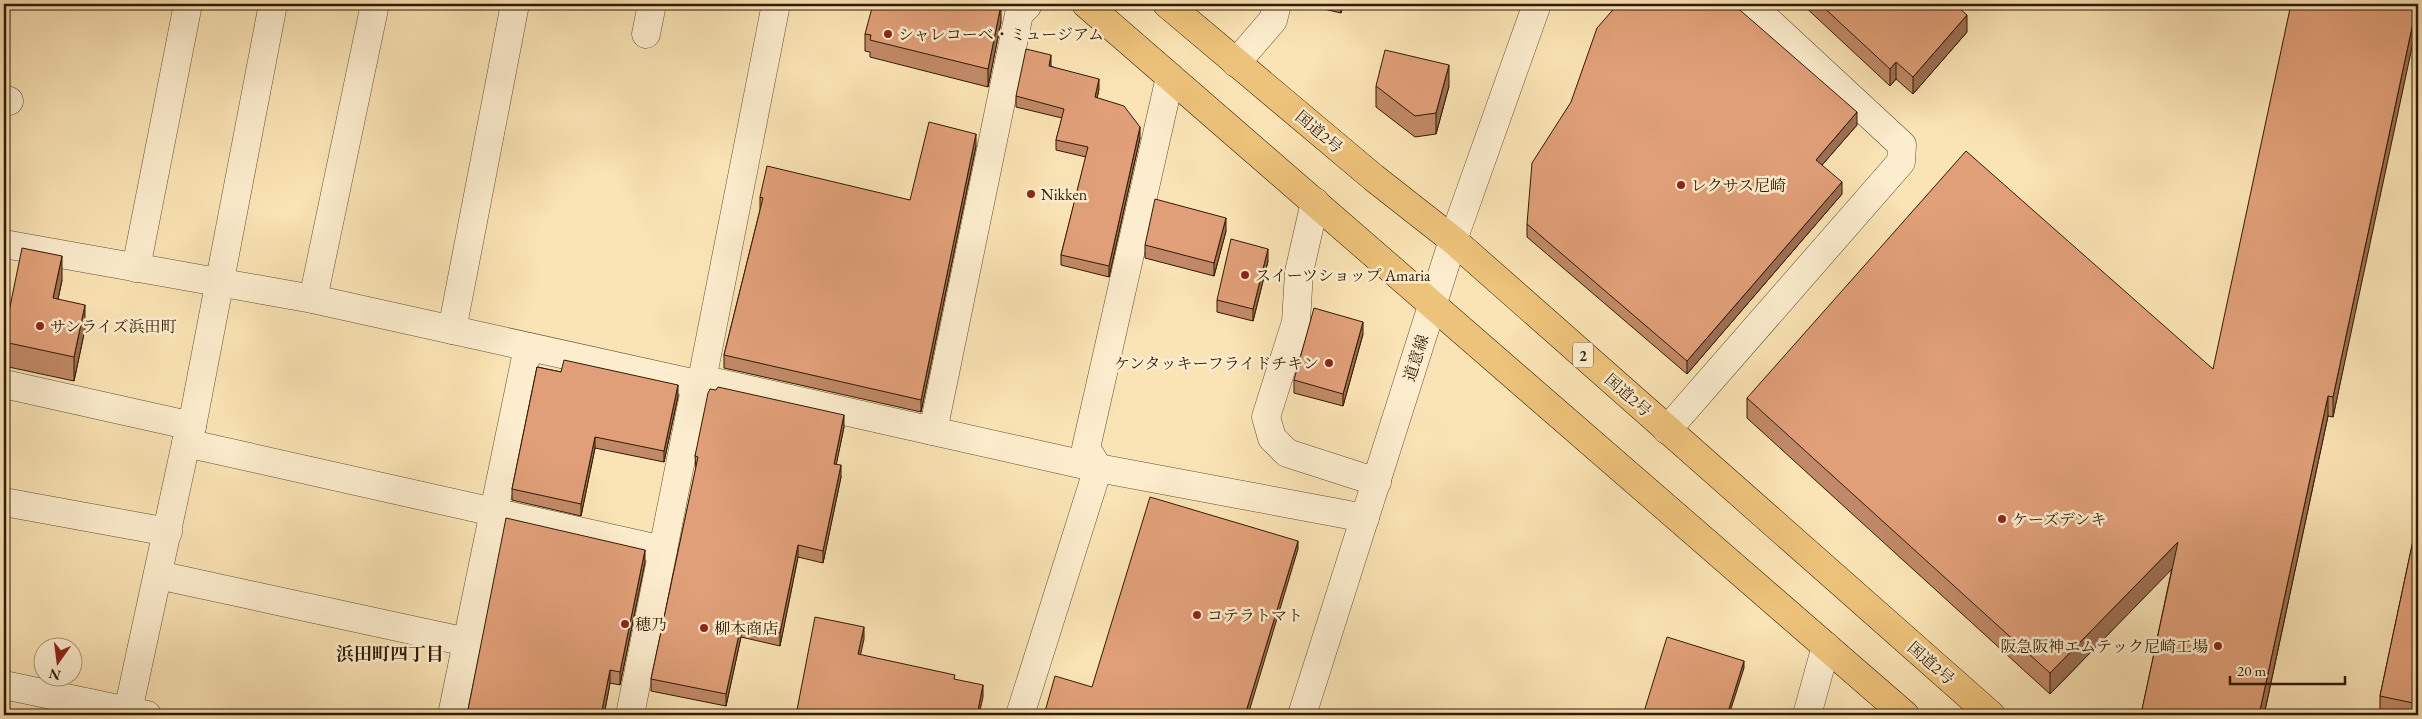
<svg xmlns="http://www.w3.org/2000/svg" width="2422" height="719" font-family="'EB Garamond','Noto Serif JP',serif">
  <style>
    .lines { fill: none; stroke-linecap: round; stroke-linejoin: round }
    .minor-casing { stroke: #624c2f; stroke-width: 29 }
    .highway-casing { stroke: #301a03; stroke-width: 29 }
    .minor { stroke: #fcedce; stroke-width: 28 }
    .highway { stroke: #edc27a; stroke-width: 28 }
    .wall { fill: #c18967; stroke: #301a03 }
    .shaded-wall { fill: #9d6f54; stroke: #301a03 }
    .building { fill: #e09f78; stroke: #301a03 }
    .poi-dot { fill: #8f2418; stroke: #fcedce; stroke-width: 2 }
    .labels { text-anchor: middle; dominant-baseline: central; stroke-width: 5; stroke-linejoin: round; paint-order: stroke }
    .shield { fill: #fcedce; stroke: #6d5940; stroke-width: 1 }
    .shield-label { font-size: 15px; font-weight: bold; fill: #301a03 }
    .poi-label { font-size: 16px; fill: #301a03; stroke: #fcedce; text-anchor: start }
    .street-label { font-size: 16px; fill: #301a03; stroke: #fcedce }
    .neighbourhood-label { font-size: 18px; font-weight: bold; fill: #301a03; stroke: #fcedce }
  </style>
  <rect width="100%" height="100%" fill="#fae3b4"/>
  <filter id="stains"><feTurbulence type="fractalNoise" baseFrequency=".004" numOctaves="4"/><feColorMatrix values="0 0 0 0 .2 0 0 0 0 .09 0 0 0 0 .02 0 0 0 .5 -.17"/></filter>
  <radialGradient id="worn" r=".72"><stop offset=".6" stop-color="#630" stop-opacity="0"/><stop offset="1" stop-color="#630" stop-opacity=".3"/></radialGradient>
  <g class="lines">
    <defs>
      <g id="minor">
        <path d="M646,34L652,4"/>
        <path d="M1236,63L1273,20L1277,4"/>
        <path d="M4,99L9,101"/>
        <path d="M1315,202L1299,272L1296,322L1266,417L1272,438L1287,453L1377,482"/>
        <path d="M4,244L313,299L701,385L719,383L1098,468L1365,518"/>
        <path d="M136,268L188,4"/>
        <path d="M313,299L375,4"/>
        <path d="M452,330L515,4"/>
        <path d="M4,384L192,426"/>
        <path d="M1667,430L1901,162L1902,145L1750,4"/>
        <path d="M933,431L1019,14L1027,6"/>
        <path d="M186,443L663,550"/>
        <path d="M4,502L168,532"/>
        <path d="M158,575L467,642"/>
        <path d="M4,685L147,715"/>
        <path d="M128,711L186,443L192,426L273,4"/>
        <path d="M452,715L528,347"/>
        <path d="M630,715L693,399L701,385L776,4"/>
        <path d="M1020,715L1098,468L1086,448L1170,77"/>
        <path d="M1302,715L1453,240L1537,4"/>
        <path d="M1807,715L1826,646"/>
      </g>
      <g id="highway">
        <path d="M1086,4L1905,715"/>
        <path d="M1167,4L1374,178L1453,240L1991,715"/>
      </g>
    </defs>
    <use href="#minor" class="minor-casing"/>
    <use href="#highway" class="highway-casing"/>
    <use href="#minor" class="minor"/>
    <use href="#highway" class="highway"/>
  </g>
  <g class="wall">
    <path d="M1252,4H1261L1260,6Z"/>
    <path d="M1302,4H1343L1341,13Z"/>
    <path d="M1365,4H1379L1378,7Z"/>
    <path d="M1802,4H1954L1967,32L1913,94L1896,79L1890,86Z"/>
    <path d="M2418,4L2333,417L2328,416L2264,715H2141L2172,568L2050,694L1747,418V398L2213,369Z"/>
    <path d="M1001,22L988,87L870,57V52L865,51V34Z"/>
    <path d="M1051,66L1099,89L1097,98L1140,138L1109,277L1061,265V255L1086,157L1056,150V140L1062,118L1016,107V96Z"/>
    <path d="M1376,86H1449L1436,134L1415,137L1376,107Z"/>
    <path d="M1857,125L1822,165L1842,194L1687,374L1527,237V224Z"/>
    <path d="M976,146L921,412L724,368V355L760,210V197L910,200Z"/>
    <path d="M1226,231L1214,276L1145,258V245Z"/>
    <path d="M1268,261L1253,321L1217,312V300Z"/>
    <path d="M62,280L58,299L85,329L74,381L4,366V336Z"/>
    <path d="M1363,334L1343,406L1294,393V380Z"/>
    <path d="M537,367L678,396L664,462L595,448L581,516L512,500V489Z"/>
    <path d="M716,390L844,427L836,464L841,477L823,563L798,557L780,646L741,637L726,706L651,691V679L696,468L695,456Z"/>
    <path d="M2418,517V715H2389L2380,713V696Z"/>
    <path d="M645,562L620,685L610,683L604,715H467Z"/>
  </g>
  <g class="shaded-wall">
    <path d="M1341,4H1343L1341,13Z"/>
    <path d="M2417,4H2418V19L2333,417V397Z"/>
    <path d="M1001,5V22L988,87V69Z"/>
    <path d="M1967,15V32L1913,94V77Z"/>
    <path d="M1051,55V66L1049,76V66Z"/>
    <path d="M1896,62V79L1890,86V69Z"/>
    <path d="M1449,65V86L1436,134V113Z"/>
    <path d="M1099,79V89L1095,108V97Z"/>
    <path d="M1857,112V125L1816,172V160Z"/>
    <path d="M1140,127V138L1109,277V266Z"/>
    <path d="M976,134V146L921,412V400Z"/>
    <path d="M1842,182V194L1687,374V361Z"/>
    <path d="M1226,218V231L1214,276V263Z"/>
    <path d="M1268,249V261L1253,321V309Z"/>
    <path d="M62,256V280L53,323V298Z"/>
    <path d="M85,305V329L74,381V357Z"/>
    <path d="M1363,322V334L1343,406V394Z"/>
    <path d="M678,385V396L664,462V451Z"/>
    <path d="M2328,396V416L2264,715H2259Z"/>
    <path d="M844,415V427L834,476V464Z"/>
    <path d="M595,437V448L581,516V504Z"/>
    <path d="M841,465V477L823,563V551Z"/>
    <path d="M1298,541V549L1248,715H1245Z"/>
    <path d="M2178,542V563L2050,694V673Z"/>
    <path d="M798,545V557L780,646V633Z"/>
    <path d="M645,550V562L620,685V672Z"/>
    <path d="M741,625V637L726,706V694Z"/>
    <path d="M864,627V639L858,666V654Z"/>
    <path d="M1744,661V668L1729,715H1727Z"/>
    <path d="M610,670V683L604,715H601Z"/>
    <path d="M983,685V697L979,715H977Z"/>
  </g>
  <g class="building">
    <path d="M873,4H996L1001,5L988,69L870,40L871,35L865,34Z"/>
    <path d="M1618,4H1634L1639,7L1642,4H1733L1857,112L1816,160L1842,182L1687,361L1527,224L1532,163L1571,102L1597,28Z"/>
    <path d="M1820,4H1954L1967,15L1913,77L1896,62L1890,69Z"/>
    <path d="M2291,4H2417L2333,397L2328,396L2259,715H2149L2141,714L2178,542L2050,673L1747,398L1966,151L2213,369Z"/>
    <path d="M1026,49L1051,55L1049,66L1099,79L1095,97L1124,106L1140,127L1109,266L1061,255L1088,147L1056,140L1064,109L1016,96Z"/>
    <path d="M1385,50L1449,65L1436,113L1415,116L1376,86Z"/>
    <path d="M929,122L976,134L921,400L724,355L763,198L760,197L767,166L910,200Z"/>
    <path d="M1155,199L1226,218L1214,263L1145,245Z"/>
    <path d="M1231,239L1268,249L1253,309L1217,300Z"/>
    <path d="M22,248L62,256L53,298L85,305L74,357L4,342V336Z"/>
    <path d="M1314,308L1363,322L1343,394L1294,380Z"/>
    <path d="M564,360L678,385L664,451L595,437L581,504L512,489L537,367L561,372Z"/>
    <path d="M718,387L844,415L834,464L841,465L823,551L798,545L780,633L741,625L726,694L651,679L698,457L695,456L708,393L710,389L716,390Z"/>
    <path d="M1150,497L1298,541L1245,715H1044L1055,676L1092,687Z"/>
    <path d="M2418,517V704L2380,696Z"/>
    <path d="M506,518L645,550L620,672L610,670L601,715H467Z"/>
    <path d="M815,617L864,627L858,654L955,675L954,679L983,685L977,715H796Z"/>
    <path d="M1667,637L1744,661L1727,715H1643Z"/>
  </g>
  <g class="poi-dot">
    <circle cx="888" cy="34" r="5"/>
    <circle cx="1681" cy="185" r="5"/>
    <circle cx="1031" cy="194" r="5"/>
    <circle cx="1245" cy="275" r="5"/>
    <circle cx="40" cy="326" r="5"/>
    <circle cx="1329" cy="363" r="5"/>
    <circle cx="2002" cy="519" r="5"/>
    <circle cx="1197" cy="615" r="5"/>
    <circle cx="625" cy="624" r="5"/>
    <circle cx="704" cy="628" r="5"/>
    <circle cx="2218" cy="646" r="5"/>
  </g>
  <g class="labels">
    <rect class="shield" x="1573" y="342.5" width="20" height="25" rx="4"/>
    <g class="shield-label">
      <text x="1583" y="355">2</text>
    </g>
    <g class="poi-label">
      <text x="898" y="34">シャレコーベ・ミュージアム</text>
      <text x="1691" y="185">レクサス尼崎</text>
      <text x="1041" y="194">Nikken</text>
      <text x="1255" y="275">スイーツショップ Amaria</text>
      <text x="50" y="326">サンライズ浜田町</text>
      <text x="1319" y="363" text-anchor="end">ケンタッキーフライドチキン</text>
      <text x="2012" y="519">ケーズデンキ</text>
      <text x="1207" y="615">コテラトマト</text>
      <text x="635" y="624">穂乃</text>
      <text x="714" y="628">柳本商店</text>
      <text x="2208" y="646" text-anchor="end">阪急阪神エムテック尼崎工場</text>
    </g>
    <g class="street-label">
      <text transform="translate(1319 132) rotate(40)">国道2号</text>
      <text transform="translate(1416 358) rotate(-72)">道意線</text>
      <text transform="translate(1628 395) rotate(41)">国道2号</text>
      <text transform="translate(1931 663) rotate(41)">国道2号</text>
    </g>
    <g class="neighbourhood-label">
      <text x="390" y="653">浜田町四丁目</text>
    </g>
  </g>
  <rect width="2422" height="719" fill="none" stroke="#fae3b4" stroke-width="20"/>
  <rect x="5" y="5" width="2412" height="709" fill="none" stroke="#301a03" stroke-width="2.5"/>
  <rect x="10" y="10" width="2402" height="699" fill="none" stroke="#301a03"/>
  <g transform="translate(58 662) rotate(194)"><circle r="24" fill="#fcedce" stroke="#aa997d"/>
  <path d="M0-4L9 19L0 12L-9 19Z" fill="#8f2418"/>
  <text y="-8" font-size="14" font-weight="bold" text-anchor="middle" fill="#301a03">N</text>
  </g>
  <path d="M2230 676v8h115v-8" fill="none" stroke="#301a03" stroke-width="2.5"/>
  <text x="2237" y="676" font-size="15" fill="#301a03" stroke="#fcedce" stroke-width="4" paint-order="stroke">20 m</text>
  <rect width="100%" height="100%" filter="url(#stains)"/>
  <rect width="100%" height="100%" fill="url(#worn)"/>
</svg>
